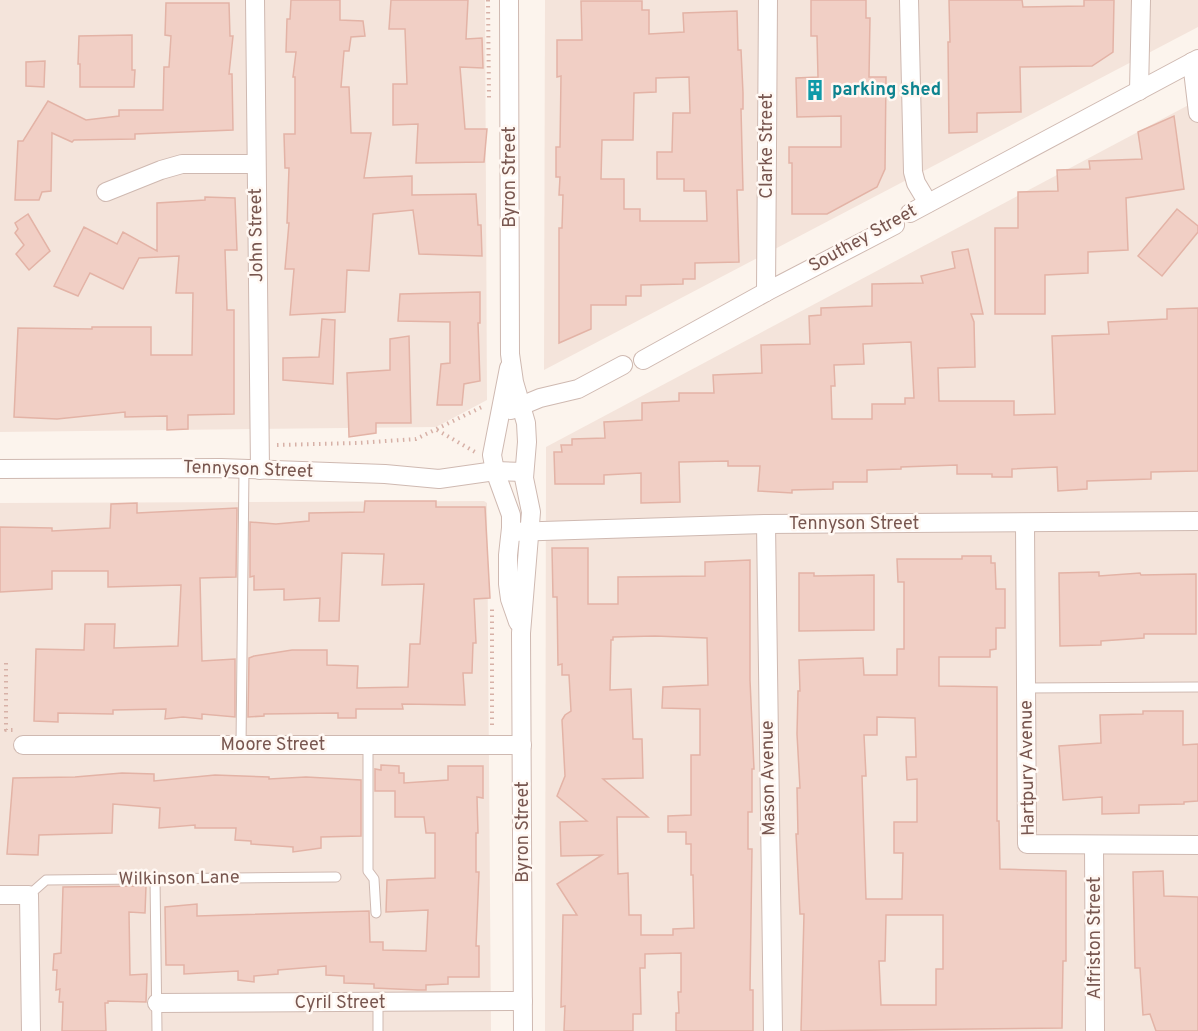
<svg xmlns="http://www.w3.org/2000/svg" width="1198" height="1031" font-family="Overpass,sans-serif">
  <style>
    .residential { fill: #f4e4db }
    .building { fill: #f1cfc5; stroke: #e3b3a6; stroke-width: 1.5; fill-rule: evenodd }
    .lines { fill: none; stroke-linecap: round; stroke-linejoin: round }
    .service-casing { stroke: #cfb9b1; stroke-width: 11 }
    .minor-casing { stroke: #cfb9b1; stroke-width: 20 }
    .path { stroke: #d7b1a7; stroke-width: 4; stroke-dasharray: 1.5 4.5; stroke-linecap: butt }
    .service { stroke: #fff; stroke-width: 9 }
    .minor { stroke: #fff; stroke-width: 18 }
    .labels { text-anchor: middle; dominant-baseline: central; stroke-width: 5; stroke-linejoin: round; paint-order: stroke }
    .culture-label { font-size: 18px; font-weight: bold; fill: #0d838f; stroke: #fff8f3; text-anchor: start }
    .street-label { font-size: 18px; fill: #78564f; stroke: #fff8f3 }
  </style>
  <rect width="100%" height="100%" fill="#fcf4ed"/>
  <g class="residential">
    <path d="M0,0H485L487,400L436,427L0,432Z"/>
    <path d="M545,0H1198V27L544,370Z"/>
    <path d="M1198,100V1031H545L546,447Z"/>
    <path d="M484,501L487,503L491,1031H0V503Z"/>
  </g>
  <g class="building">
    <path d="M291,0H340V20L363,21L365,36L351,37L349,51H344L341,87H349L351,133H371L364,178L412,176V195L476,194L478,225H481L482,256L419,254L413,210L373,214L369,271L347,270L345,312L290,315L294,269H285L289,223H287L289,168H285L284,134H295V77H293L296,52H286L287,19H290Z"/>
    <path d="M391,0H468L466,39L482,38L483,68L460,67L465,129H487L484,162L416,163L418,124L393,125V84H407L405,29H389Z"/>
    <path d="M811,0H866V18H870L869,77H886L885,169L877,187L827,214H792V163H789V147H841V116L797,117L796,78L818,77L817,36H811Z"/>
    <path d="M949,0H1022L1023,7L1084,6V0H1114L1113,52L1092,66L1020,67L1021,112L977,113V132L949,133L948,42H950Z"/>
    <path d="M581,1H642V10H649V34L684,32L683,13L737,11L738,50H741L743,93V109H741L743,190H737L739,262L695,263V279H683V284L641,285V296H626V305H591V329L559,343V228H562L563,195H559L560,177H556V147H560L561,76L557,77V40H582ZM689,77L690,113H673L672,152H657V179H684V191H706L707,221H640V209H624V179H601L602,140H633L634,93L656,92V78Z"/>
    <path d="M166,3H229L230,36H233L229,74H232L233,130L135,134V139L74,140L72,142L52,133L51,191L42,192L39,200H15L18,141H23L48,101L86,120L119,116V110H163L164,67H169L171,36L165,35Z"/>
    <path d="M132,35V70H135L134,87H80V64H78L79,36Z"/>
    <path d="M45,61L44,87L26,86V62Z"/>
    <path d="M1174,116L1184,189L1126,198L1128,250L1088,252V273L1045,275V314H995V228H1018V192L1058,191L1057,170L1090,169L1089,161L1142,159L1138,132Z"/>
    <path d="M205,197L235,198L237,250H225L227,310H234V414L188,415V429L167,430V416L125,417V412L57,419L14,417L18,328L92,329V327H151V355H192L193,293H176L179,256L139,258L123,289L90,273L78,296L54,286L84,227L117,244L123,232L157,251V203L205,200Z"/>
    <path d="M1177,209L1198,226V232L1162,276L1138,256Z"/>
    <path d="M28,214L50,251L29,270L16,254L24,245L15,233L18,229L15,223Z"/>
    <path d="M968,249L983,314H971L974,322L975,367L938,368L939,401H1014V415L1055,414L1052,336L1109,334L1108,322L1167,319V309L1198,308V471L1151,472V479L1087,481V489L1058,491L1057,467L1012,469V477H992V474H957V465L901,467V469L867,470V482H833V489L792,490V493L758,491L760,466H728V461L679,462L680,502L641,503V473L604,475V484H555L554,452H562L561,445H572V439L605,438L604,422L642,420V403L679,401V393H714L713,375L762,373L761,345L810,344L809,316L821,315V308L872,306V284L923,283L921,276L955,268L952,252ZM911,342L914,398H905V404H872V419H832L831,386H835L834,365L864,364L863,344Z"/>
    <path d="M480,292V323H478L480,381L464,384L462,405H437L441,364L450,363V322L398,321L400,294Z"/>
    <path d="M322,319L335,320L333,384L283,380V358L319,357Z"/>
    <path d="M409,336L411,423H376V433L349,437L347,373L390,370V339Z"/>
    <path d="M365,501H436V507H485L490,598L474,599L476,643H473L472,673H463L465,705L402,704L403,709H356V718H338V713L264,714V716L248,717L249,658L254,656L292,650H327V665L358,666L357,688L408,687L410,644H420L424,584L382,585L384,554L342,553L339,621H319L320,598L284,600V589L254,590V576L250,577V522L276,524L309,521V513L364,512Z"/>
    <path d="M137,503V513L237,508L236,577L200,578L202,661L235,659V717L202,714V719L183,717L165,719L166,709L113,710V714L58,713V722L34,721L36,649L84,650L85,624H115L114,648L178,646L181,585L108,587V571H52V589L0,592V527L52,528V531L110,528L111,504Z"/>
    <path d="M552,548H588V604H618V577L705,576V562L750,560V680L754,769H752V812H748V849H752L750,990H753V1031H676V1013H679L678,992H681V953L645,954V968H640L641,1014H633V1031H564L565,1006L561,1007L563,915H577L557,884L602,855L561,856L560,822L587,821L557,796L565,776L562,720L565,715L571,711L569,675H562V664L558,665L557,597H553ZM655,636L707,638L708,685L663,687L662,708L700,709V755H691V815L668,816V832H686V844H691V875H693L694,928L673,929V935H641V915H629L628,873L618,874L617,817H648L603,779L643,778L642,739H633L631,689L610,690L611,640H613V637Z"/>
    <path d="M962,556H991V563H995L996,589H1005V628H996V649L990,650V657H939V686L997,687V821H999L1000,869L1066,871V961H1063L1062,1028L801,1031L804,914H800L796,834H798L797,788H800L797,734L798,691H800L799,660L863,658L864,675H897V649H904V582H898L897,559H962ZM877,717L915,718L916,757H906L907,780L917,779V822H894V853H903L902,899H866L862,776H866L864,735H877ZM886,915H943V969H936V1005H881L879,961H885Z"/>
    <path d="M1099,572V576L1140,573L1141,575L1196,574V634H1144V638L1101,641V645L1060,646L1059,573Z"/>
    <path d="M799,573H814V576L874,575V630L799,631Z"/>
    <path d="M1143,711H1183V745L1198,744V801L1184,802V804L1139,805V813L1102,814V797L1063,800L1059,746L1101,743L1100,715L1143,714Z"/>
    <path d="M381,765L399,766V773H404V783L448,780V766H483V798L477,797L478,833H476V872H479L476,946H479V977H448V984L426,985V990H418L374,988V984L344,983V976L326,975V966L278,970V974L254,976V982L238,980V971L184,974V965H166L165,907L197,904V916L369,911L370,942H383V950L426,951L428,910L386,912L387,880L435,878V833H426L424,817H395V791H375V769L381,770Z"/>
    <path d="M122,773L154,774V781L215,775L269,777V779L306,777L361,780V836L321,837V848L293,852V847L251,844V841L235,840L236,828H195V825L159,828L160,808L113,804L112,833L39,835L38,855L7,854L13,778L75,777Z"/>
    <path d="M1163,871L1164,896L1198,897V1031H1156L1150,1014L1143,1015L1140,968H1135L1133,872Z"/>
    <path d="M146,886L145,913L129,912L130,975L147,974L146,1002L108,1001V1003H105L106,1031H62L63,1002H59L60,989L56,990L57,970H53L54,954L61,953L63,887Z"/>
  </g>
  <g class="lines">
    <defs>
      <g id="service">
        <path d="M1026,688L1198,687"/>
        <path d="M241,745L244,469"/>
        <path d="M368,745V871L374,879L376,913"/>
        <path d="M155,879L157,1031"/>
        <path d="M29,895L46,880L336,877"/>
        <path d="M378,1031V1003"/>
      </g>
      <g id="minor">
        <path d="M255,0L260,470"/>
        <path d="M509,0L510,354L514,382L526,423L527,442L524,478L531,512L521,633L523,1031"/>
        <path d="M909,0L913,172L916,183L928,203"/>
        <path d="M1192,62L1198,113"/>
        <path d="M1139,91L1141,0"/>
        <path d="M106,192L161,170L182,164H256"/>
        <path d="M910,213L1198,59"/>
        <path d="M766,292L768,0"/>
        <path d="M643,360L766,292L895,225"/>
        <path d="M509,368L492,455L495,471L511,515V528L508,555V584L510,599L518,622"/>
        <path d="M511,410L540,398L578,389L623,365"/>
        <path d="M0,469L221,468L385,474L439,479L495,471L524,472"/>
        <path d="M766,524L773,1031"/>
        <path d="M1025,524L1027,844L1198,845"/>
        <path d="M511,532L766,524L1198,521"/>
        <path d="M23,745H522"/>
        <path d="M1094,845L1095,1031"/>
        <path d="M0,895H29L31,1031"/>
        <path d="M157,1003L523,1001"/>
      </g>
    </defs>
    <use href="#service" class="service-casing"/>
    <use href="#minor" class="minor-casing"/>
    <g class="path">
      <path d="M488,0L489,98"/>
      <path d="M437,430L475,452"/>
      <path d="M277,445L357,443L416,439L484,406"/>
      <path d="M6,663V730H14"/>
      <path d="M492,725V608"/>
    </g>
    <use href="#service" class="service"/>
    <use href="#minor" class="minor"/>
  </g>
  <defs>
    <symbol id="building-bare" viewBox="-9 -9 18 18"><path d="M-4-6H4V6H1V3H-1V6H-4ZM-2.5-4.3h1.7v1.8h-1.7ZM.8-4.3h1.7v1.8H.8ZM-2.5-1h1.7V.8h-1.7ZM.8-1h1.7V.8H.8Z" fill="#0f9aa8" stroke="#fff8f3" stroke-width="2.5" paint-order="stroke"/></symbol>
  </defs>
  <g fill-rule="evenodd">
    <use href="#building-bare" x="800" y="75" width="30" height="30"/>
  </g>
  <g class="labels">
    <g class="culture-label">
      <text x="832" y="90">parking shed</text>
    </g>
    <g class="street-label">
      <text transform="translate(767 146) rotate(-90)">Clarke Street</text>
      <text transform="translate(510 177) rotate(-90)">Byron Street</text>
      <text transform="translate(257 235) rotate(-91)">John Street</text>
      <text transform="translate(863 239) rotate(-29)">Southey Street</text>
      <text transform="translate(248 470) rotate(2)">Tennyson Street</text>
      <text x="854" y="524">Tennyson Street</text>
      <text x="273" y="745">Moore Street</text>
      <text transform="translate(1028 768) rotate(-91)">Hartpury Avenue</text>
      <text transform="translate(769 778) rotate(-91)">Mason Avenue</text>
      <text transform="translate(523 832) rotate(-90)">Byron Street</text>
      <text transform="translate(179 879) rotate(-1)">Wilkinson Lane</text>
      <text transform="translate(1095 938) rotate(-90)">Alfriston Street</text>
      <text x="340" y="1003">Cyril Street</text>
    </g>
  </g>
</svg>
